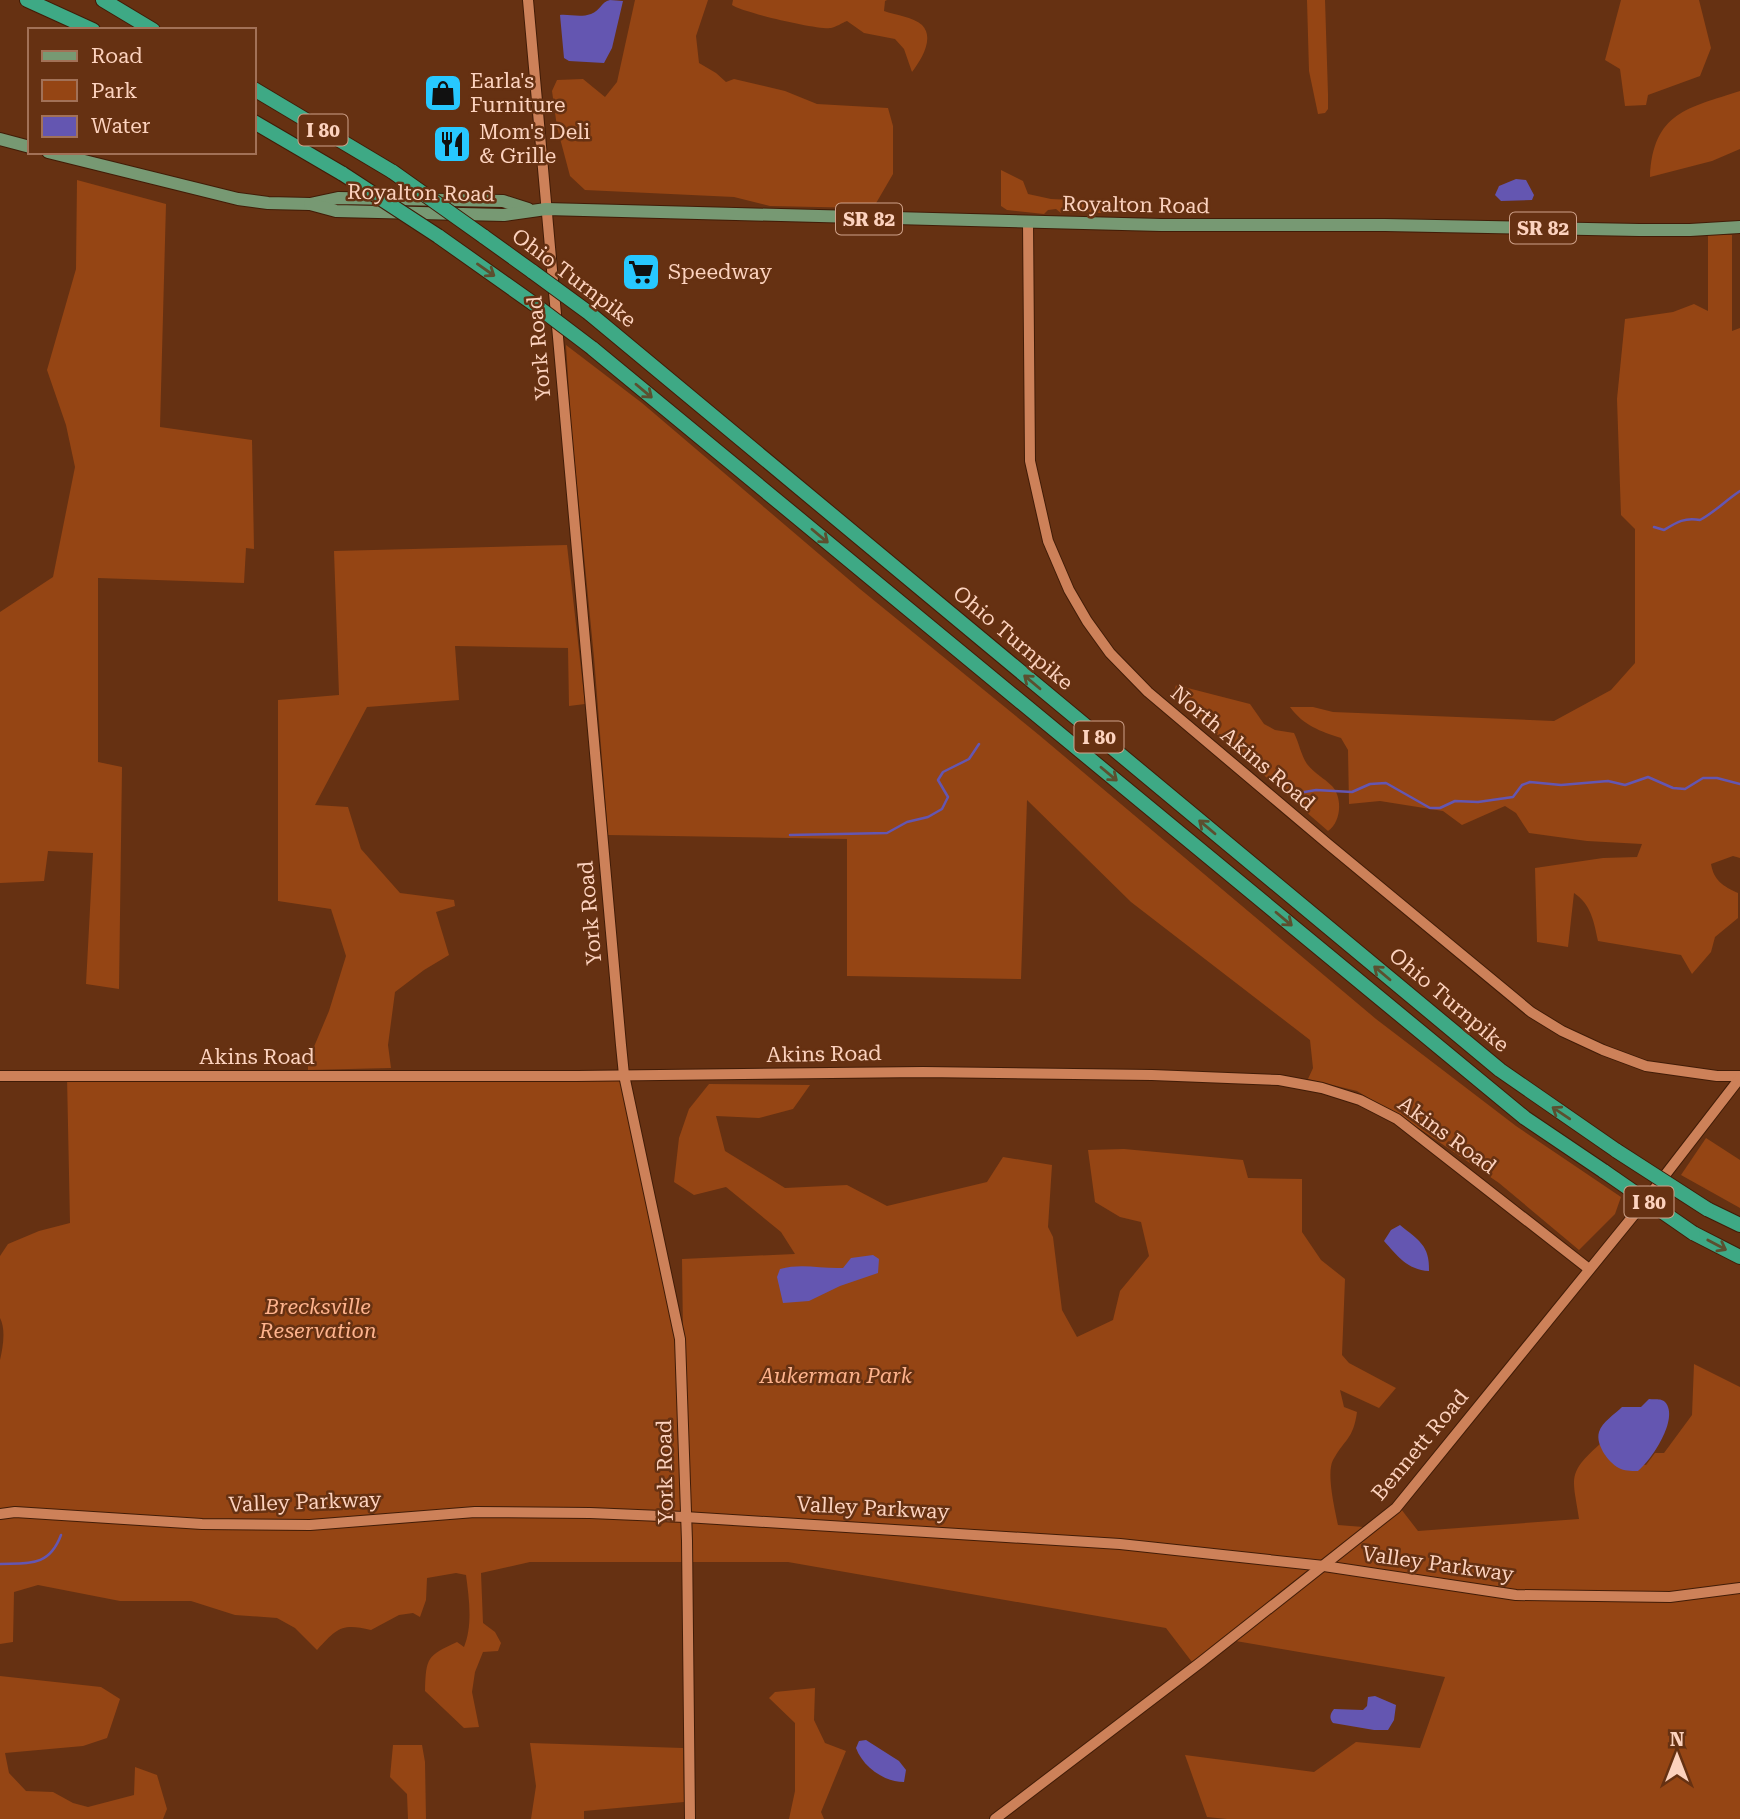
<svg xmlns="http://www.w3.org/2000/svg" width="1740" height="1819" font-family="'Roboto Serif',serif">
  <style>
    .green { fill: #954514 }
    .water { fill: #6456b1 }
    .lines { fill: none; stroke-linecap: round; stroke-linejoin: round }
    .stream { stroke: #6456b1; stroke-width: 2.5 }
    .secondary-casing { stroke: #411c07; stroke-width: 12 }
    .primary-casing { stroke: #411c07; stroke-width: 14 }
    .highway-casing { stroke: #411c07; stroke-width: 16 }
    .secondary { stroke: #cd8159; stroke-width: 10 }
    .primary { stroke: #779973; stroke-width: 12 }
    .highway { stroke: #3ea985; stroke-width: 14 }
    .highway-bridge-casing { stroke: #411c07; stroke-width: 16; stroke-linecap: butt }
    .highway-bridge { stroke: #3ea985; stroke-width: 14 }
    .oneway { stroke: #5c4f2f }
    .labels { text-anchor: middle; dominant-baseline: central; stroke-width: 5; stroke-linejoin: round; paint-order: stroke }
    .shield { fill: #663112; stroke: #cfa28a; stroke-width: 2 }
    .shield-label { font-size: 19px; font-weight: bold; fill: #fcd2be }
    .poi-label { font-size: 21px; fill: #fcd2be; stroke: #663112; text-anchor: start }
    .street-label { font-size: 21px; fill: #fcd2be; stroke: #663112 }
    .park-label { font-size: 21px; font-style: italic; fill: #feb38d; stroke: #663112 }
  </style>
  <rect width="100%" height="100%" fill="#663112"/>
  <g class="green">
    <path d="M635,0H708L696,36L699,63L716,73L726,82L734,79L785,91L817,104L888,108L893,126V174L875,205L865,208L770,206L734,197L585,190L570,176L557,127L552,91L557,80L583,79L605,97L617,82Z"/>
    <path d="M733,0H887L885,1L884,11C895,15 913,17 922,25C935,38 921,60 912,72L904,49L895,39L864,33L847,21C842,23 836,27 831,28C818,30 741,12 732,5Z"/>
    <path d="M1307,0H1325L1328,94V109L1325,113L1318,114L1309,71Z"/>
    <path d="M1621,0H1699L1711,48L1700,76L1648,95L1646,105L1625,106L1620,69L1605,60Z"/>
    <path d="M1740,91V149L1712,161L1650,177C1653,112 1688,108 1740,91Z"/>
    <path d="M1001,170L1023,181L1028,194L1051,199L1092,201L1105,199L1116,201L1128,210L1126,213H1061L1056,209L1048,210L1044,214L1007,210L1001,206Z"/>
    <path d="M77,180L166,204L160,427L252,440L254,549L246,548L244,583L98,578V762L122,767L119,989L86,984L93,853L48,851L44,881L0,883V612L53,577L75,467L66,425L47,370L76,269Z"/>
    <path d="M1708,234L1732,235V331L1740,328V858L1733,856L1711,864C1714,881 1723,886 1738,893V918L1715,937L1711,952L1692,974L1681,955L1598,941C1594,922 1591,904 1574,893L1568,947L1537,942L1535,868L1603,858L1637,857L1642,844L1587,841L1529,833L1516,813L1505,806L1462,825L1443,811L1380,801L1349,804L1348,750L1341,738C1320,731 1304,726 1290,707H1313L1333,712L1554,721L1611,690L1635,663V529L1621,515L1617,399L1625,319L1673,312L1694,304L1708,311Z"/>
    <path d="M566,345L642,403L860,589L1039,735L1376,1019L1516,1126L1621,1197L1615,1214L1579,1250L1499,1183L1423,1131L1357,1091L1308,1079L1313,1068L1310,1040L1131,902L1027,800L1021,979L847,976V839L608,835L594,657L571,424Z"/>
    <path d="M567,545L585,704L569,706L568,648L455,646L459,700L367,707L315,805L348,807L361,849L400,893L454,900L455,906L436,912L449,955L424,970L395,992L388,1045L391,1068L308,1070V1061L329,1011L346,956L331,909L278,901V700L339,695L334,551Z"/>
    <path d="M1176,685L1250,704L1264,724L1275,730L1294,733C1299,743 1301,755 1307,764C1315,774 1324,778 1332,786C1343,798 1341,822 1328,831L1182,704L1174,692Z"/>
    <path d="M624,1074L683,1334L682,1259L795,1254L781,1232L726,1187L694,1195L674,1182L679,1138L689,1109L709,1084L810,1085L793,1109L759,1118L716,1116L725,1151L785,1188L847,1185L887,1206L987,1182L1003,1157L1052,1165L1048,1227L1053,1237L1062,1310L1077,1337L1113,1320L1120,1291L1149,1256L1141,1222L1120,1217L1095,1202L1088,1150L1124,1149L1243,1160L1248,1178L1302,1179V1232L1321,1260L1345,1279L1342,1355L1349,1363L1396,1388L1379,1408L1340,1390L1344,1407L1357,1412C1353,1440 1345,1438 1333,1460C1326,1473 1335,1510 1338,1525L1376,1528L1401,1509L1418,1531L1579,1519C1573,1478 1566,1474 1600,1444L1606,1456L1646,1465L1655,1453H1664L1692,1415L1694,1364L1740,1387V1819H1227L1207,1817L1185,1755L1314,1772L1356,1742L1420,1748L1445,1677L1230,1640L1195,1666L1166,1628L788,1562H530L481,1573L483,1623L495,1632L501,1643L498,1651L483,1652L475,1672L472,1692L479,1727L464,1728L425,1691C426,1657 427,1656 457,1642L464,1647C473,1625 469,1598 466,1575L456,1573L427,1578L426,1600L420,1617L413,1613L399,1615L371,1630C342,1623 337,1628 317,1650L295,1628L277,1618L235,1615L191,1601H120L38,1585L14,1592L13,1642L0,1644V1360C3,1348 6,1329 0,1318V1256L8,1244L39,1231L70,1223L67,1076Z"/>
    <path d="M1706,1138L1740,1160V1208L1681,1175Z"/>
    <path d="M0,1676L101,1687L120,1699L107,1738L83,1746L5,1753L9,1773L26,1791L53,1792L73,1803L88,1807L134,1795L135,1767L157,1775L167,1809L163,1819H0Z"/>
    <path d="M815,1688L814,1720L825,1743L846,1751L821,1812L824,1819H789L795,1791V1723L769,1698L775,1692Z"/>
    <path d="M530,1743L683,1748L684,1802L584,1811V1819H531L536,1786Z"/>
    <path d="M393,1745H422L425,1762L426,1819H408L407,1794L390,1777Z"/>
  </g>
  <g class="water">
    <path d="M610,0L623,1L612,48L604,63L569,61L564,58L560,15C569,14 580,18 591,14C600,11 601,2 610,0Z"/>
    <path d="M1516,179L1526,180L1534,195L1532,200L1501,201L1495,195L1499,186Z"/>
    <path d="M1400,1225C1418,1240 1430,1245 1429,1271C1407,1270 1397,1255 1384,1241L1391,1230Z"/>
    <path d="M873,1255L879,1259L878,1273L840,1286L809,1301L783,1303L777,1277L780,1269C802,1263 821,1269 843,1268L851,1258Z"/>
    <path d="M1649,1399C1654,1400 1661,1398 1665,1402C1680,1418 1651,1461 1638,1471C1634,1471 1626,1471 1621,1469C1610,1465 1595,1445 1599,1432C1602,1422 1615,1414 1622,1407H1641Z"/>
    <path d="M1375,1696L1396,1705L1394,1720L1388,1730H1374L1333,1723C1329,1718 1330,1714 1334,1709L1363,1710L1367,1706L1368,1697Z"/>
    <path d="M866,1740L899,1761L906,1770L904,1782C884,1782 863,1767 856,1748L859,1741Z"/>
  </g>
  <g class="lines">
    <g class="stream">
      <path d="M1654,527L1664,530C1677,522 1685,517 1700,520C1715,512 1726,500 1740,491"/>
      <path d="M1293,794L1316,790L1352,792L1370,784L1386,783L1430,808H1440L1455,801L1478,802L1513,797L1522,785L1530,782L1561,785L1608,781L1625,785L1648,777L1673,788L1685,789L1703,778H1717L1740,784"/>
      <path d="M790,835L887,833L907,822L928,817L942,809L948,797L938,780L943,772L969,759L979,744"/>
      <path d="M0,1564C29,1563 49,1567 61,1535"/>
    </g>
    <defs>
      <g id="secondary">
        <path d="M528,0L621,1045L624,1075L680,1339L687,1541L690,1819"/>
        <path d="M1028,222L1030,461L1048,541L1069,590L1087,621L1110,653L1148,692L1328,844L1531,1012L1562,1031L1603,1050L1646,1066L1717,1076H1740"/>
        <path d="M0,1076H577L923,1072L1152,1075L1279,1080L1322,1088L1360,1100L1397,1119L1589,1269"/>
        <path d="M0,1514L15,1512L202,1524L310,1525L475,1512L590,1513L685,1517L1120,1544L1324,1566L1516,1595L1670,1597L1740,1588"/>
        <path d="M995,1819L1201,1662L1396,1508L1642,1205L1740,1078"/>
      </g>
      <g id="primary">
        <path d="M0,139L30,147"/>
        <path d="M48,152L238,199L268,203L310,204L338,198L503,201L528,209"/>
        <path d="M310,204L336,211L504,215L546,209L1161,225H1385L1639,230H1690L1740,227"/>
      </g>
      <g id="highway">
        <path d="M27,0L93,30"/>
        <path d="M103,0L153,30"/>
        <path d="M254,89L393,172"/>
        <path d="M254,122L343,174"/>
        <path d="M438,236L534,304"/>
        <path d="M483,236L533,272"/>
        <path d="M589,313L1500,1070L1617,1151"/>
        <path d="M592,348L1525,1118L1605,1172"/>
        <path d="M1707,1209L1740,1225"/>
        <path d="M1693,1233L1740,1257"/>
      </g>
    </defs>
    <use href="#secondary" class="secondary-casing"/>
    <use href="#primary" class="primary-casing"/>
    <use href="#highway" class="highway-casing"/>
    <use href="#secondary" class="secondary"/>
    <use href="#primary" class="primary"/>
    <use href="#highway" class="highway"/>
    <defs>
      <g id="highway-bridge">
        <path d="M393,172L483,236"/>
        <path d="M343,174L438,236"/>
        <path d="M533,272L589,313"/>
        <path d="M534,304L592,348"/>
        <path d="M1617,1151L1707,1209"/>
        <path d="M1605,1172L1693,1233"/>
      </g>
    </defs>
    <use href="#highway-bridge" class="highway-bridge-casing"/>
    <use href="#highway-bridge" class="highway-bridge"/>
  </g>
  <defs><path id="oneway-shaft" d="M-6 0H5M1.5-3L5.5 0L1.5 3" fill="none" stroke-width="1.6" stroke-linecap="round" stroke-linejoin="round" transform="scale(1.75)"/></defs>
  <g class="oneway">
    <use href="#oneway-shaft" transform="translate(486 270) rotate(35)"/>
    <use href="#oneway-shaft" transform="translate(644 391) rotate(40)"/>
    <use href="#oneway-shaft" transform="translate(820 536) rotate(40)"/>
    <use href="#oneway-shaft" transform="translate(1032 682) rotate(-140)"/>
    <use href="#oneway-shaft" transform="translate(1109 774) rotate(40)"/>
    <use href="#oneway-shaft" transform="translate(1207 827) rotate(-140)"/>
    <use href="#oneway-shaft" transform="translate(1284 919) rotate(40)"/>
    <use href="#oneway-shaft" transform="translate(1382 973) rotate(-140)"/>
    <use href="#oneway-shaft" transform="translate(1561 1113) rotate(-146)"/>
    <use href="#oneway-shaft" transform="translate(1717 1245) rotate(28)"/>
  </g>
  <defs>
    <symbol id="shop-square" viewBox="-11 -11 22 22"><rect x="-9" y="-9" width="18" height="18" rx="4" fill="#27c8ff" stroke="#663112"/><path d="M-5-2.5h2.3a2.7 3.5 0 0 1 5.4 0H5L5.5 6h-11ZM-1.5-2.5h3a1.5 2.3 0 0 0-3 0Z" fill="#111"/></symbol>
    <symbol id="restaurant-square" viewBox="-11 -11 22 22"><rect x="-9" y="-9" width="18" height="18" rx="4" fill="#27c8ff" stroke="#663112"/><path d="M-5-6h1v4h1v-4h1v4h1v-4h1v5L-1.5 .5V6h-2V.5L-5-1ZM5-6V6H3V1.5H1.5Q1.5-4 5-6Z" fill="#111"/></symbol>
    <symbol id="supermarket-square" viewBox="-11 -11 22 22"><rect x="-9" y="-9" width="18" height="18" rx="4" fill="#27c8ff" stroke="#663112"/><path d="M-6-5.5h2.5l.6 2H6L4.5 2H-2.5L-4.4-4H-6ZM-1.5 3.2a1.3 1.3 0 1 0 .1 0ZM3 3.2a1.3 1.3 0 1 0 .1 0Z" fill="#111"/></symbol>
  </defs>
  <g fill-rule="evenodd">
    <use href="#shop-square" x="421" y="71" width="44" height="44"/>
    <use href="#restaurant-square" x="430" y="122" width="44" height="44"/>
    <use href="#supermarket-square" x="619" y="250" width="44" height="44"/>
  </g>
  <g class="labels">
    <g class="shield">
      <rect x="298.5" y="114.5" width="49" height="31" rx="5"/>
      <rect x="836" y="203.5" width="66" height="31" rx="5"/>
      <rect x="1510" y="212.5" width="66" height="31" rx="5"/>
      <rect x="1074.5" y="721.5" width="49" height="31" rx="5"/>
      <rect x="1624.5" y="1186.5" width="49" height="31" rx="5"/>
    </g>
    <g class="shield-label">
      <text x="323" y="130">I 80</text>
      <text x="869" y="219">SR 82</text>
      <text x="1543" y="228">SR 82</text>
      <text x="1099" y="737">I 80</text>
      <text x="1649" y="1202">I 80</text>
    </g>
    <g class="poi-label">
      <text x="470" y="81">Earla's<tspan x="470" dy="24">Furniture</tspan></text>
      <text x="479" y="132">Mom's Deli<tspan x="479" dy="24">&amp; Grille</tspan></text>
      <text x="668" y="272">Speedway</text>
    </g>
    <g class="street-label">
      <text transform="translate(421 193) rotate(1)">Royalton Road</text>
      <text transform="translate(1136 205) rotate(1)">Royalton Road</text>
      <text transform="translate(574 278) rotate(37)">Ohio Turnpike</text>
      <text transform="translate(539 348) rotate(-95)">York Road</text>
      <text transform="translate(1013 638) rotate(40)">Ohio Turnpike</text>
      <text transform="translate(1243 748) rotate(40)">North Akins Road</text>
      <text transform="translate(590 913) rotate(-95)">York Road</text>
      <text transform="translate(1449 1000) rotate(40)">Ohio Turnpike</text>
      <text transform="translate(824 1054) rotate(-1)">Akins Road</text>
      <text x="257" y="1057">Akins Road</text>
      <text transform="translate(1447 1135) rotate(36)">Akins Road</text>
      <text transform="translate(1420 1445) rotate(-50)">Bennett Road</text>
      <text transform="translate(665 1472) rotate(-91)">York Road</text>
      <text transform="translate(305 1502) rotate(-2)">Valley Parkway</text>
      <text transform="translate(873 1508) rotate(3)">Valley Parkway</text>
      <text transform="translate(1438 1564) rotate(8)">Valley Parkway</text>
    </g>
    <g class="park-label">
      <text x="318" y="1307">Brecksville<tspan x="318" dy="24">Reservation</tspan></text>
      <text x="836" y="1376">Aukerman Park</text>
    </g>
  </g>
  <rect x="28" y="28" width="228" height="126" fill="#663112" stroke="#a27157" stroke-width="2"/>
  <rect x="42" y="51" width="35" height="10" fill="#779973" stroke="#a27157" stroke-width="2"/>
  <text x="91" y="63" font-size="21" fill="#fcd2be">Road</text>
  <rect x="42" y="80" width="35" height="21" fill="#954514" stroke="#a27157" stroke-width="2"/>
  <text x="91" y="98" font-size="21" fill="#fcd2be">Park</text>
  <rect x="42" y="116" width="35" height="21" fill="#6456b1" stroke="#a27157" stroke-width="2"/>
  <text x="91" y="133" font-size="21" fill="#fcd2be">Water</text>
  <g transform="translate(1677 1756)" stroke="#663112" stroke-width="5" paint-order="stroke">
  <path d="M0-5L12 26L0 18L-12 26Z" fill="#fcd2be"/>
  <text y="-10" font-size="19" font-weight="bold" text-anchor="middle" fill="#fcd2be">N</text>
  </g>
</svg>
